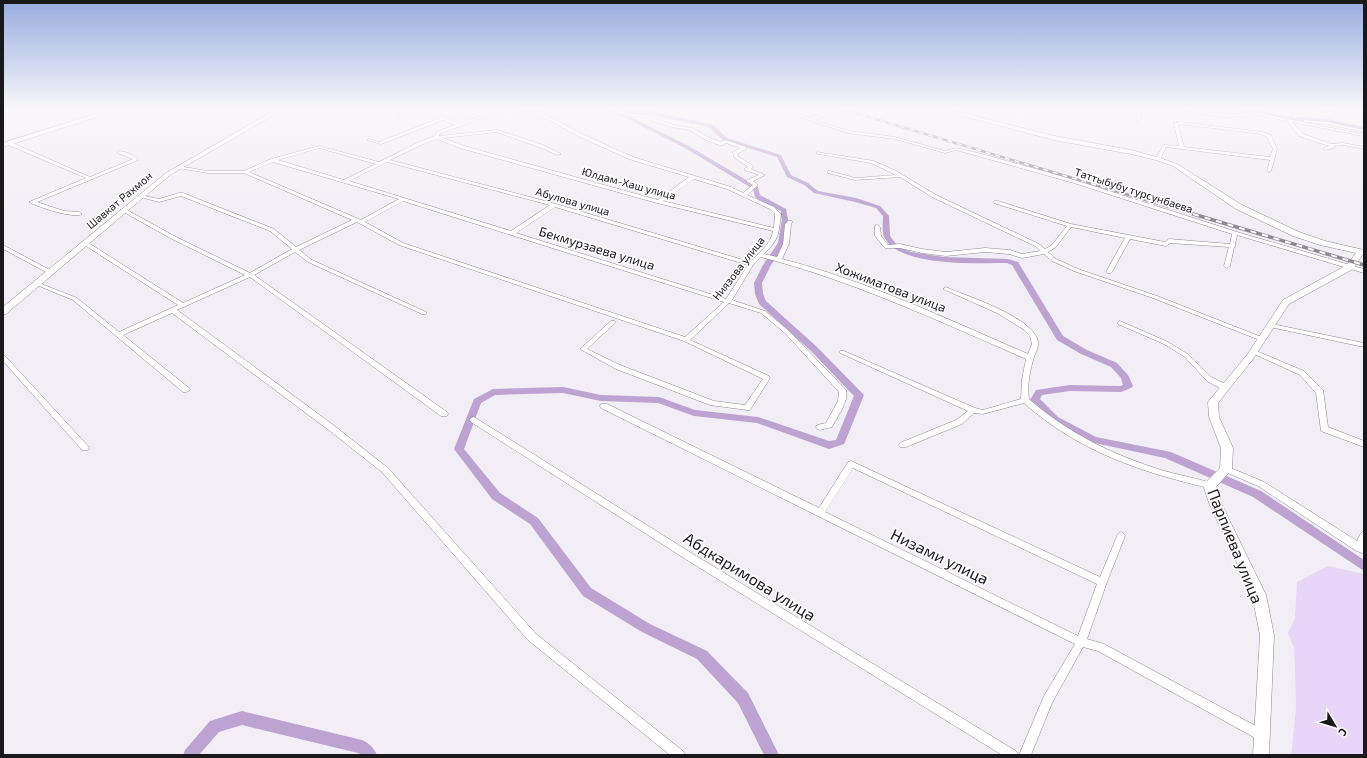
<svg xmlns="http://www.w3.org/2000/svg" width="1367" height="758" font-family="'Exo 2',sans-serif">
  <style>
    .green { fill: #e8d5f7 }
    .lines { fill: none; stroke-linecap: round; stroke-linejoin: round }
    .canal { fill: #bda2d2; fill-rule: evenodd }
    .street-casing { stroke: #8c888f; stroke-width: 1 }
    .secondary-casing { stroke: #8c888f; stroke-width: 1 }
    .primary-casing { stroke: #8c888f; stroke-width: 1 }
    .street { fill: #fff; fill-rule: evenodd }
    .secondary { fill: #fff; fill-rule: evenodd }
    .primary { fill: #fff; fill-rule: evenodd }
    .rail-far1-casing { stroke: #8d8a8f; stroke-width: 2.5 }
    .rail-casing { stroke: #8d8a8f; stroke-width: 3.5 }
    .rail-far1 { stroke: #fdfcfe; stroke-width: 1.5; stroke-dasharray: 5; stroke-linecap: butt }
    .rail { stroke: #fdfcfe; stroke-width: 2; stroke-dasharray: 6; stroke-linecap: butt }
    .labels { text-anchor: middle; dominant-baseline: central; stroke-width: 3.5; stroke-linejoin: round; paint-order: stroke }
    .far-street-label { font-size: 11px; fill: #19181a; stroke: #fdfcfe }
    .street-label { font-size: 13px; fill: #19181a; stroke: #fdfcfe }
    .near-street-label { font-size: 16px; fill: #19181a; stroke: #fdfcfe }
  </style>
  <rect width="100%" height="100%" fill="#f2eef5"/>
  <path class="green" d="M1328,566L1364,574V755H1291L1296,709L1295,667L1294,648L1288,633L1295,618L1297,582Z"/>
  <g class="lines">
    <g class="canal">
      <path d="M608,109H614L689,146L758,187L760,195L786,209L788,219L786,243L771,265L762,283L763,294L766,301L817,347L864,395L845,442L844,444L829,449L757,423L694,416L658,403L601,401L563,393L495,395L481,403L464,449L500,493L538,518L591,588L650,624L707,651L748,693L779,755H764L738,703L697,659L642,632L583,596L530,524L492,499L454,449L474,399L493,389L563,387L601,395L659,397L695,410L758,417L829,441L836,440L854,396L811,351L759,304L755,294L754,283L763,265L778,243L782,219L780,214L781,211L762,202L755,197L753,189L685,148Z"/>
      <path d="M620,109L656,112L713,125L727,138L781,155L791,175L808,183L818,191L856,198L880,206L889,216L890,235L892,239L899,247L911,252L944,257L1008,259L1018,262L1063,336L1087,350L1117,363L1128,375L1133,386L1131,388L1121,392L1070,391L1042,395L1040,399L1058,417L1096,437L1171,452L1261,491L1364,560V571L1253,497L1165,458L1090,442L1052,421L1030,400L1036,390L1070,385L1120,386L1123,385L1121,378L1111,367L1081,354L1057,340L1012,265L1007,263C977,263 904,267 886,240C881,234 883,224 883,216L876,208L855,202L814,193L804,185L787,177L777,157L723,140L709,127L656,116L631,114Z"/>
      <path d="M1235,109H1247L1288,116L1328,119L1364,127V131L1328,123L1288,120Z"/>
      <path d="M242,711L362,740C369,743 374,748 377,755H360L358,753L242,725L219,732L199,755H183L185,750L210,721Z"/>
    </g>
    <defs>
      <g id="street">
        <path d="M185,109H191L180,114L183,115V117L174,114Z"/>
        <path d="M349,109H358L356,110Z"/>
        <path d="M413,109H419L400,117L397,116Z"/>
        <path d="M421,109H427L459,124L500,109H506L439,134V136L497,130L543,145L561,154L557,155L539,147L497,132L443,138L464,146L658,200L689,177L629,159L580,137L540,115L515,109C523,109 531,112 539,112C544,113 549,109 555,109L544,114L584,135L633,157L731,187L743,193L753,185L747,182V180L759,175L745,170V168L748,167L734,157L733,152L740,148L726,143L723,145H719L706,140L690,130L672,127L642,117L626,116L609,109H615L628,114L642,115L674,125L692,128L710,138L721,142L726,140L746,147V149L737,154L738,156L753,166V167L751,169L765,175L753,181L758,185L747,195L774,207L781,214C778,235 780,238 764,254L777,257L783,244L785,224L788,221H792L793,222L791,224L789,244L782,259C867,281 947,319 1028,354L1032,344L1030,336L1023,329L997,313L943,289L946,287L948,288C967,296 1041,320 1038,345C1038,349 1035,353 1034,357C1030,370 1027,385 1029,399C1068,433 1111,454 1161,470C1178,475 1195,478 1212,483L1213,485L1212,487L1209,488C1140,472 1078,451 1024,403L983,414L974,413L962,424L906,447H900L899,445L900,443L956,420L968,411L840,353L839,352L840,351H844L975,408L983,410L1021,399L1022,379L1026,359C939,321 853,281 761,257L753,265L732,300L765,311L789,331L846,390C849,402 837,417 832,427L820,430L817,429L816,427L817,425L826,423L838,401L839,392L785,333L761,313L729,303L690,340L769,376L770,378L750,410H747L710,405L616,369L580,349L611,321H615L616,322L615,323L587,349L620,365L714,401L745,405L763,379L684,341L399,245L357,222L299,250L312,260L426,312L427,313L426,314H422L308,262L295,252L254,275L447,412L448,414L447,416H441L250,277L177,310L332,424L388,468L536,634L683,751L685,755H670L528,640L382,472L326,428L172,313L123,335L189,388L190,390L186,392H183L73,300L34,284L35,283H39L77,298L119,332L178,305L83,244V242H87L183,303L245,275L172,239L120,210L125,209L176,237L250,273L292,249L270,231L181,196L159,202L140,197V195L159,199L179,193H183L274,229L296,247L352,220L244,173H208L178,168L176,167L178,166L208,171H244L271,159L319,146L379,162L417,143L435,136L436,132L455,125L443,120L381,144L367,140L369,139L379,142L440,118ZM437,139L460,148L657,203L773,231C771,244 759,253 750,262L556,204L390,160L421,145ZM319,148L376,164L344,180L278,160ZM273,162L399,199L361,220L249,172ZM387,162L550,205L511,231L349,181ZM694,179L727,189L770,209L775,214L774,228L663,201ZM403,201L724,302L685,337L403,243L365,222ZM555,207L748,265L726,299L516,233Z"/>
        <path d="M776,109H782L810,118L833,110H835V112L814,120L849,131L895,137L945,151L956,148L982,154L1078,181L1237,232L1364,269V273L1237,235L1235,245L1236,246L1234,247L1230,266L1227,268L1224,266L1229,247L1170,243L1166,246L1130,239L1112,272L1111,273H1107L1106,272L1125,238L1071,227L1056,247L1048,252L1056,259L1078,269L1157,296L1264,338L1265,339L1264,340L1262,341L1153,298L1074,271L1052,261L1044,254L1022,258L1009,254L985,252L946,256L922,253L900,248H885L875,236V226L877,225L880,227L881,236L888,245L900,244L922,249L946,252L985,248L1010,250L1022,254L1040,251L1035,246L932,197L900,177L855,180L828,173V171H830L855,178L896,175L871,163L819,154H817V152L874,161L896,171L936,195L1039,244L1045,249L1052,245L1067,226L994,203V201H998L1071,224L1165,242L1169,239L1230,244L1232,234L1074,183L978,156L956,150L945,153L895,139L848,133Z"/>
        <path d="M1108,109H1114L1119,112L1115,117H1113L1112,116L1115,112Z"/>
        <path d="M1146,109H1150L1145,115H1141L1139,122H1137L1138,113H1143Z"/>
        <path d="M1178,109C1204,109 1228,118 1253,112L1361,134H1363V136L1292,122L1303,134L1331,144L1343,143L1364,147V149L1343,145L1334,146V148L1324,150V148L1329,146L1299,136L1287,121L1253,114L1245,116L1227,117L1207,115Z"/>
        <path d="M1308,109L1358,111L1360,112L1358,113L1311,110L1308,116L1295,118L1293,117L1305,114Z"/>
        <path d="M1305,120L1327,122L1364,130V132L1327,124L1304,122V120Z"/>
        <path d="M1180,122L1262,132L1271,135L1277,149L1271,171L1269,172L1267,171L1270,160L1166,147L1160,160H1156V159L1163,145L1179,146L1174,124ZM1180,124L1261,134L1267,137L1273,149L1270,157L1184,147L1178,125Z"/>
        <path d="M6,142H10L90,177L133,159L118,153V151C124,151 135,155 138,160L37,202L64,211L79,212L82,214C74,219 38,207 29,202L86,178L6,144Z"/>
        <path d="M3,245L52,271L53,272L50,274L48,273L3,249Z"/>
        <path d="M1120,321L1168,342L1189,355L1211,377L1229,386L1230,388L1226,390H1223L1207,381L1185,357L1164,344L1118,324L1117,323L1118,322Z"/>
        <path d="M1272,324L1364,343V347L1270,327L1269,326Z"/>
        <path d="M1254,350L1304,371L1323,390L1328,427L1364,441V447L1321,431L1316,393L1300,375L1252,353L1251,352L1252,351Z"/>
        <path d="M3,355L5,356L88,446L89,448L88,450H82L3,361Z"/>
        <path d="M601,404H607L819,508L848,462L851,461L1100,577L1118,534L1121,532L1124,534L1125,536L1107,582L1087,639L1104,644L1265,731L1267,735L1265,739L1261,741L1257,739L1098,651L1083,647L1052,703L1031,755H1019L1044,696L1075,644L601,408L600,406ZM853,468L1097,584L1078,636L825,512Z"/>
        <path d="M474,417L693,554L1016,751L1018,755H1002L687,560L471,422L470,420L471,418Z"/>
        <path d="M1226,466L1264,482L1357,541L1361,533L1364,531V554L1355,550L1258,486L1223,471L1222,469L1223,467Z"/>
      </g>
      <g id="secondary">
        <path d="M277,109H284L170,175L6,314L3,315V307L166,173Z"/>
        <path d="M937,109H947L1054,136L1131,150L1160,158L1177,164L1242,205L1299,232L1325,241L1364,250V254H1363L1353,269L1289,304L1253,359L1218,403L1219,417L1233,448L1232,469L1216,487L1221,503L1266,595L1274,635L1269,755H1253L1260,635L1252,595L1209,503L1203,485L1220,468L1221,448L1209,417L1208,402L1247,355L1283,300L1347,265L1356,253L1320,245L1293,236L1236,209L1173,166L1156,160L1131,154L1054,140Z"/>
      </g>
      <path id="primary" d="M111,109H121L3,147V143Z"/>
    </defs>
    <use href="#street" class="street-casing"/>
    <use href="#secondary" class="secondary-casing"/>
    <use href="#primary" class="primary-casing"/>
    <use href="#street" class="street"/>
    <use href="#secondary" class="secondary"/>
    <use href="#primary" class="primary"/>
    <defs>
      <path id="rail-far1" d="M842,109L1196,215"/>
      <path id="rail" d="M1193,214L1364,265"/>
    </defs>
    <use href="#rail-far1" class="rail-far1-casing"/>
    <use href="#rail" class="rail-casing"/>
    <use href="#rail-far1" class="rail-far1"/>
    <use href="#rail" class="rail"/>
  </g>
  <linearGradient id="sky" x2="0" y2="1"><stop stop-color="#97addf"/><stop offset="0.51" stop-color="#f9f7fa"/><stop offset="1" stop-color="#f9f7fa" stop-opacity="0"/></linearGradient>
  <rect width="1367" height="215" fill="url(#sky)"/>
  <g class="labels">
    <g class="far-street-label">
      <text transform="translate(629 183) rotate(15)">Юлдам-Хаш улица</text>
      <text transform="translate(1134 190) rotate(18)">Таттыбубу турсунбаева</text>
      <text transform="translate(119 200) rotate(-40)">Шавкат Рахмон</text>
      <text transform="translate(573 201) rotate(16)">Абулова улица</text>
      <text transform="translate(738 268) rotate(-52)">Ниязова улица</text>
    </g>
    <g class="street-label">
      <text transform="translate(597 248) rotate(17)">Бекмурзаева улица</text>
      <text transform="translate(891 287) rotate(21)">Хожиматова улица</text>
    </g>
    <g class="near-street-label">
      <text transform="translate(1236 546) rotate(68)">Парпиева улица</text>
      <text transform="translate(940 556) rotate(26)">Низами улица</text>
      <text transform="translate(750 576) rotate(32)">Абдкаримова улица</text>
    </g>
  </g>
  <rect width="1367" height="758" fill="none" stroke="#19181a" stroke-width="8"/>
  <g transform="translate(1335 726) rotate(128)" stroke="#fdfcfe" stroke-width="3" paint-order="stroke">
  <path d="M0-3L7 15L0 10L-7 15Z" fill="#19181a"/>
  <text y="-6" font-size="11" font-weight="bold" text-anchor="middle" fill="#19181a">С</text>
  </g>
</svg>
